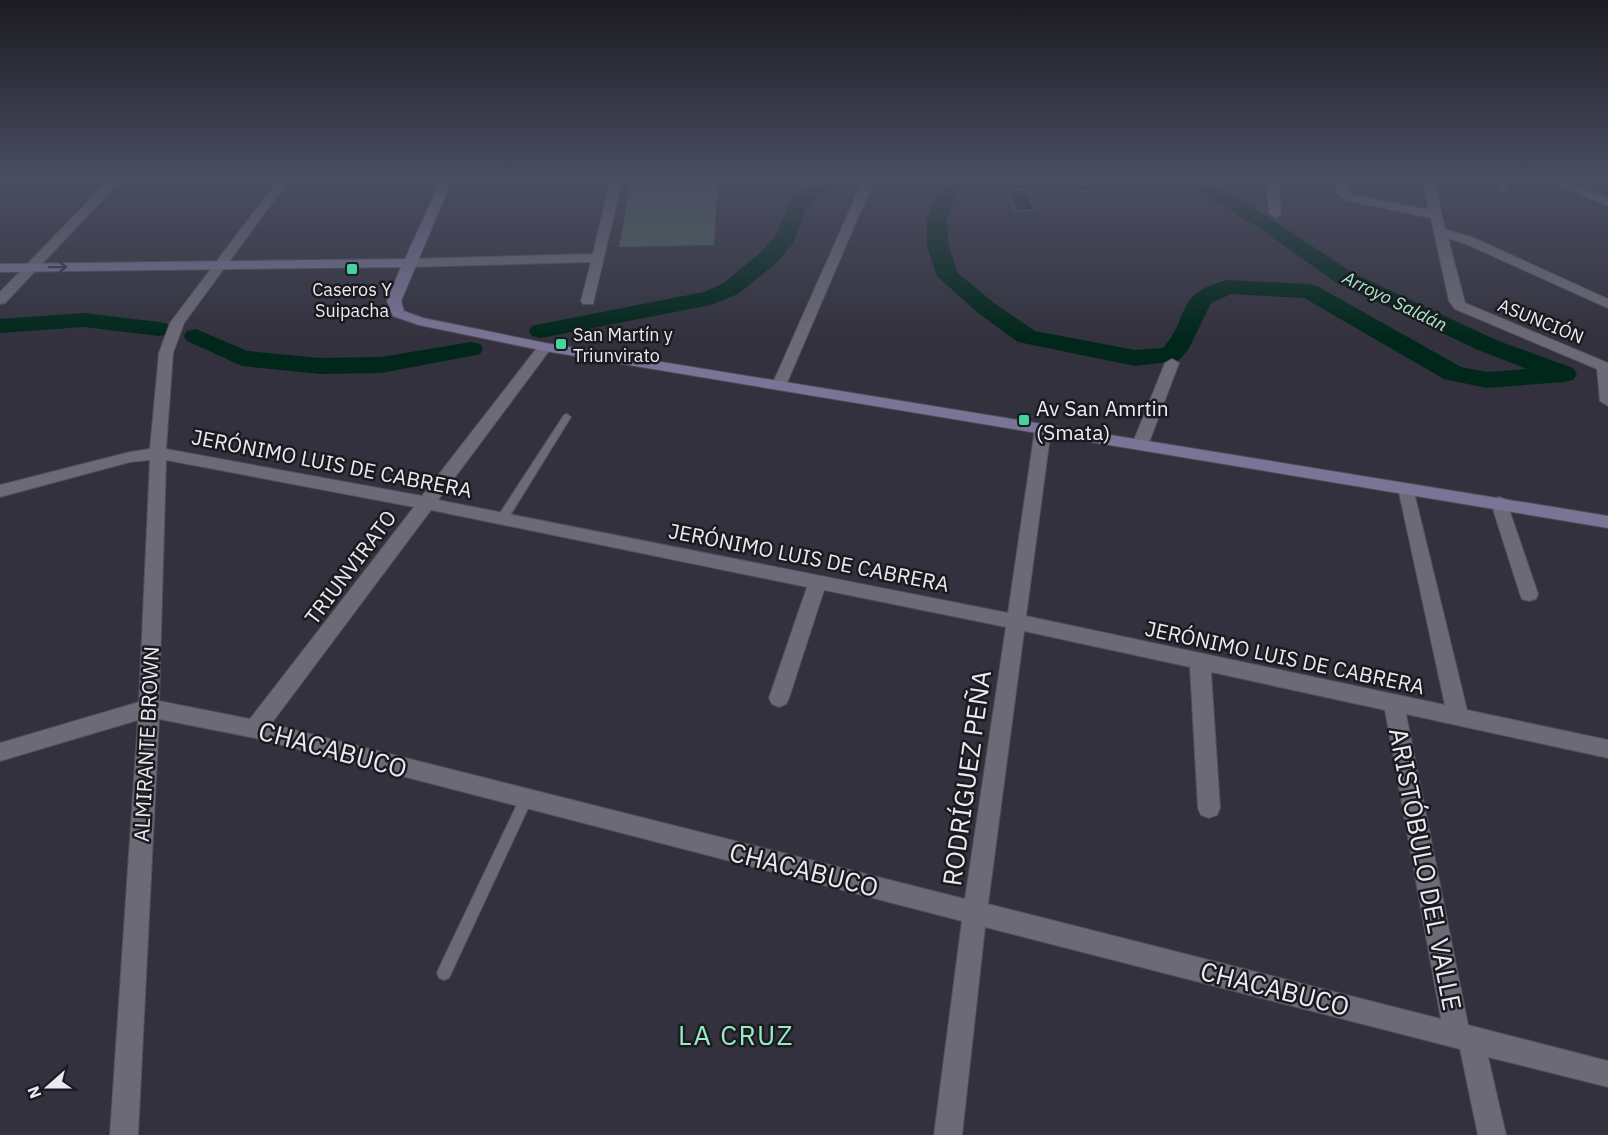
<svg xmlns="http://www.w3.org/2000/svg" width="1608" height="1135" font-family="'IBM Plex Sans',sans-serif">
  <style>
    .green { fill: #4a6357 }
    .water { fill: #002719; stroke: #46625a; stroke-width: 1.5 }
    .lines { fill: none; stroke-linecap: round; stroke-linejoin: round }
    .river { fill: #002719; fill-rule: evenodd }
    .service-casing { stroke: #514f5a; stroke-width: 2 }
    .minor-casing { stroke: #514f5a; stroke-width: 2 }
    .secondary-casing { stroke: #514f5a; stroke-width: 2 }
    .service { fill: #6c6a77; fill-rule: evenodd }
    .minor { fill: #6c6a77; fill-rule: evenodd }
    .secondary { fill: #7a7496; fill-rule: evenodd }
    .oneway { stroke: #383543 }
    .poi-dot { fill: #45d49f; stroke: #1b1a1f; stroke-width: 2 }
    .labels { text-anchor: middle; dominant-baseline: central; stroke-width: 5; stroke-linejoin: round; paint-order: stroke }
    .far-poi-label { font-size: 18px; fill: #ebeaf2; stroke: #1b1a1f }
    .far-water-label { font-size: 18px; font-style: italic; fill: #a6eccc; stroke: #1b1a1f }
    .far-street-label { font-size: 18px; fill: #ebeaf2; stroke: #1b1a1f }
    .poi-label { font-size: 21px; fill: #ebeaf2; stroke: #1b1a1f; text-anchor: start }
    .street-label { font-size: 21px; fill: #ebeaf2; stroke: #1b1a1f }
    .near-street-label { font-size: 26px; fill: #ebeaf2; stroke: #1b1a1f }
    .near-neighbourhood-label { font-size: 27px; letter-spacing: 1.5px; fill: #95ebc4; stroke: #1b1a1f }
  </style>
  <rect width="100%" height="100%" fill="#33313d"/>
  <path class="green" d="M631,180H718L714,245L619,247Z"/>
  <g class="water">
    <path d="M1038,180H1120L1124,187H1098L1080,192L1063,187H1041Z"/>
    <path d="M1007,190H1026L1035,210L1016,211Z"/>
  </g>
  <g class="lines">
    <g class="river">
      <path d="M821,180H845L807,206L793,244L775,264L738,294L711,305L541,338L532,336L529,331L532,326L541,324L704,292L722,284L759,254L775,237L791,199Z"/>
      <path d="M934,180H955L960,187L947,219L949,247L958,273L994,303L1035,331L1135,350L1163,348C1191,317 1173,294 1227,280L1309,284L1317,286L1461,367L1487,372L1527,369L1478,350L1335,282L1265,232L1181,180H1206L1279,224L1351,272L1496,340L1573,368L1577,374L1573,380L1564,382L1487,388L1444,379L1304,298L1231,294L1211,303L1188,350L1179,360L1170,362L1135,366L1018,342L978,313L937,276L927,247V219L940,188Z"/>
      <path d="M84,313L159,322L168,324L171,329L168,334L159,336L84,327L0,333V319Z"/>
      <path d="M196,329L247,351L320,358L381,357L471,342L480,344L483,349L480,354L471,356L381,373L320,374L242,366L187,341L184,336L187,331Z"/>
    </g>
    <defs>
      <g id="service">
        <path d="M1496,180H1503L1507,189L1506,190H1502Z"/>
        <path d="M567,414L571,417L506,522H498L497,519L498,516L564,415Z"/>
        <path d="M526,794L531,796L532,800L449,978L444,980L439,978L437,973L439,968L521,796Z"/>
      </g>
      <g id="minor">
        <path d="M109,180H121L5,303L0,304V292Z"/>
        <path d="M278,180H289L184,323L173,353L166,449L422,496L540,344L545,343L552,347L438,500L1008,613L1035,429L1043,424L1051,429L1026,616L1445,705L1398,488L1400,484H1412L1467,710L1608,740V758L1406,714L1468,1025L1608,1061V1087L1488,1057L1506,1135H1478L1460,1049L985,927L962,1135H934L962,921L255,738L159,719L138,1135H110L138,720L0,761V743L139,702L150,460L130,462L0,497V485L130,452L150,449L159,353L170,323ZM166,460L414,507L250,719L159,701ZM431,510L807,587L769,698L772,704L779,707L786,704L789,698L824,590L1006,627L965,899L271,724ZM1024,631L1190,667L1198,808L1201,815L1209,818L1217,815L1220,808L1211,672L1385,710L1441,1019L988,904Z"/>
        <path d="M610,180H622L593,304H583L581,301L591,262L408,267L402,263L408,259L593,254Z"/>
        <path d="M863,180H874L786,385L779,390L774,388L772,385Z"/>
        <path d="M1266,180H1278L1281,213L1279,216L1275,217L1269,213Z"/>
        <path d="M1333,180H1344L1347,191L1353,195L1429,210L1422,180H1434L1445,229L1474,238L1608,299V308L1466,244L1448,238L1465,303L1608,363V406L1600,401L1597,369L1455,309L1449,301L1431,218L1345,200L1336,192Z"/>
        <path d="M1546,180H1562L1608,199V206Z"/>
        <path d="M1172,359L1179,363L1148,445L1146,449H1134L1132,445L1165,363Z"/>
        <path d="M1499,497L1505,499L1507,503L1538,594L1536,599L1529,601L1522,599L1520,594L1491,503L1493,499Z"/>
      </g>
      <g id="secondary">
        <path d="M0,180H45L40,183L0,184Z"/>
        <path d="M441,180H452L401,301L404,311L423,318L545,343L1608,516V528L545,351L419,325L393,316L387,301L401,267L0,272V264L405,259Z"/>
      </g>
    </defs>
    <use href="#service" class="service-casing"/>
    <use href="#minor" class="minor-casing"/>
    <use href="#secondary" class="secondary-casing"/>
    <use href="#service" class="service"/>
    <use href="#minor" class="minor"/>
    <use href="#secondary" class="secondary"/>
  </g>
  <defs><path id="oneway-shaft" d="M-6 0H5M1.5-3L5.5 0L1.5 3" fill="none" stroke-width="1.6" stroke-linecap="round" stroke-linejoin="round" transform="scale(1.5)"/></defs>
  <use class="oneway" href="#oneway-shaft" transform="translate(58 267) rotate(-1)"/>
  <linearGradient id="sky" x2="0" y2="1"><stop stop-color="#1c1b22"/><stop offset="0.53" stop-color="#4a4e62"/><stop offset="1" stop-color="#4a4e62" stop-opacity="0"/></linearGradient>
  <rect width="1608" height="339" fill="url(#sky)"/>
  <g class="poi-dot">
    <rect x="346" y="263" width="12" height="12" rx="3"/>
    <rect x="555" y="338" width="12" height="12" rx="3"/>
    <rect x="1018" y="414" width="12" height="12" rx="3"/>
  </g>
  <g class="labels">
    <g class="far-poi-label">
      <text x="352" y="289">Caseros Y<tspan x="352" dy="21">Suipacha</tspan></text>
      <text x="573" y="334" text-anchor="start">San Martín y<tspan x="573" dy="21">Triunvirato</tspan></text>
    </g>
    <g class="far-water-label">
      <text transform="translate(1395 301) rotate(26)">Arroyo Saldán</text>
    </g>
    <g class="far-street-label">
      <text transform="translate(1541 321) rotate(22)">ASUNCIÓN</text>
    </g>
    <g class="poi-label">
      <text x="1036" y="408">Av San Amrtin<tspan x="1036" dy="24">(Smata)</tspan></text>
    </g>
    <g class="street-label">
      <text transform="translate(332 463) rotate(11)">JERÓNIMO LUIS DE CABRERA</text>
      <text transform="translate(809 557) rotate(11)">JERÓNIMO LUIS DE CABRERA</text>
      <text transform="translate(350 567) rotate(-53)">TRIUNVIRATO</text>
      <text transform="translate(1285 657) rotate(12)">JERÓNIMO LUIS DE CABRERA</text>
      <text transform="translate(146 744) rotate(-87)">ALMIRANTE BROWN</text>
    </g>
    <g class="near-street-label">
      <text transform="translate(333 749) rotate(15)">CHACABUCO</text>
      <text transform="translate(966 778) rotate(-82)">RODRÍGUEZ PEÑA</text>
      <text transform="translate(804 869) rotate(14)">CHACABUCO</text>
      <text transform="translate(1426 869) rotate(79)">ARISTÓBULO DEL VALLE</text>
      <text transform="translate(1275 988) rotate(14)">CHACABUCO</text>
    </g>
    <g class="near-neighbourhood-label">
      <text x="736" y="1034">LA CRUZ</text>
    </g>
  </g>
  <g transform="translate(48 1087) rotate(249)" stroke="#1b1a1f" stroke-width="4.5" paint-order="stroke">
  <path d="M0-4.5L10 22L0 15L-10 22Z" fill="#ebeaf2"/>
  <text y="-9" font-size="16" font-weight="bold" text-anchor="middle" fill="#ebeaf2">N</text>
  </g>
</svg>
